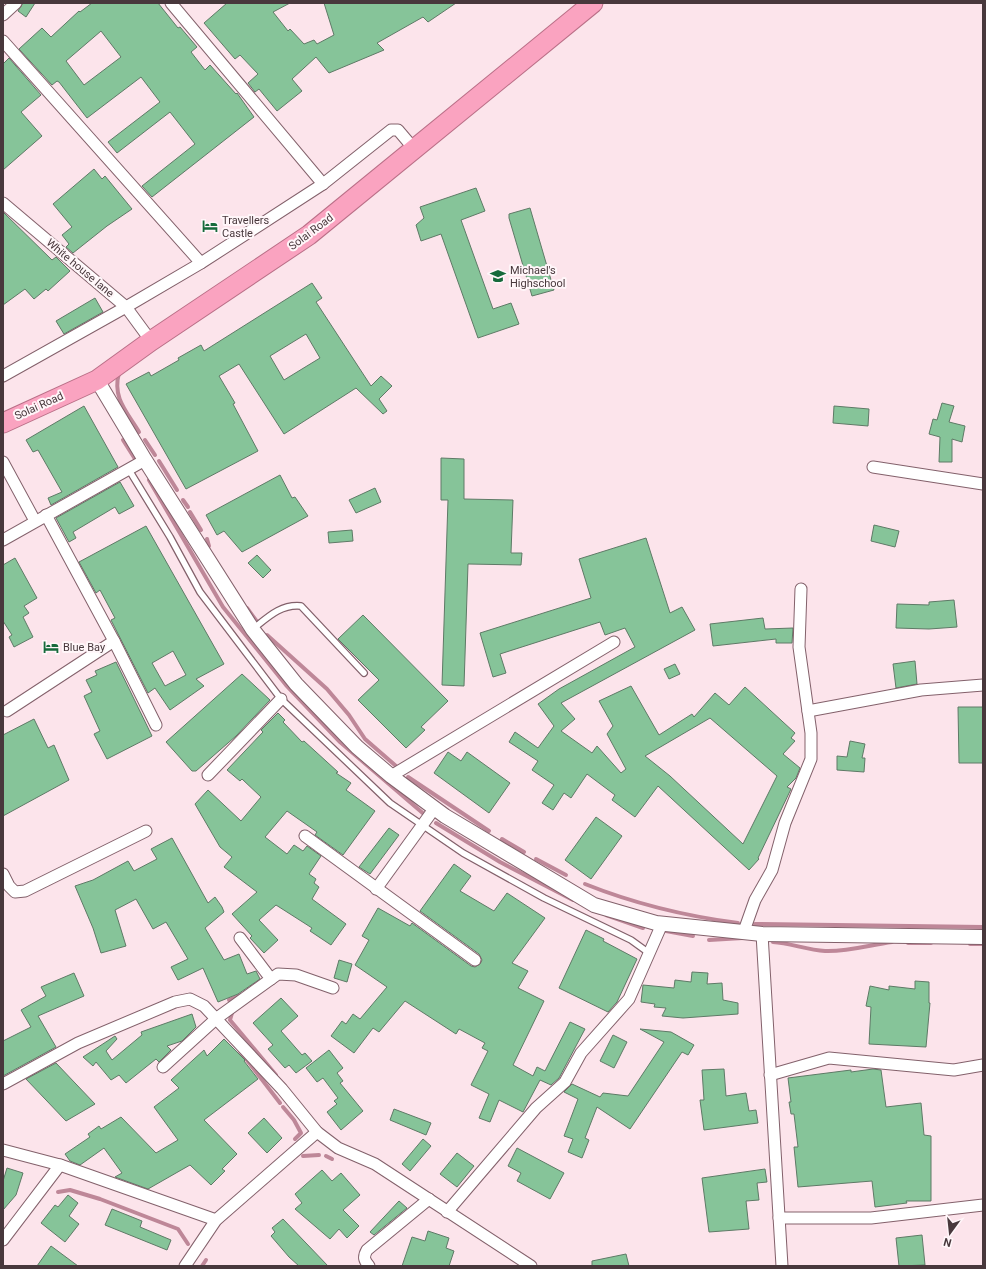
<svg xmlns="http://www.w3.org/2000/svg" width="986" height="1269" font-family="Roboto,sans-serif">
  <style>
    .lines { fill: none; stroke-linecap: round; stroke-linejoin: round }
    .stream { stroke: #be8798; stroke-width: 4 }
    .building { fill: #86c499; stroke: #5e7a66; fill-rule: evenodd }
    .service-casing { stroke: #83616b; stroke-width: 8 }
    .minor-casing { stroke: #83616b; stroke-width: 13 }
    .tertiary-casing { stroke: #83616b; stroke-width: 16 }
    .trunk-casing { stroke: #ba6f87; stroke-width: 21 }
    .service { stroke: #fff; stroke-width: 5.5 }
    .minor { stroke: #fff; stroke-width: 11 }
    .tertiary { stroke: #fff; stroke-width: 14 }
    .trunk { stroke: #faa3c0; stroke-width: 19 }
    .labels { text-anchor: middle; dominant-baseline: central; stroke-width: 4; stroke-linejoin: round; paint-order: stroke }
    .poi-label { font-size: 11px; fill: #48383c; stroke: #fff6f9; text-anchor: start }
    .street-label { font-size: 11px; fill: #48383c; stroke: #fff6f9 }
  </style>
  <rect width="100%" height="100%" fill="#fce4eb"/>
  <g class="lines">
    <g class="stream">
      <path d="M119,373C112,398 127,412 139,432"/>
      <path d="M123,440L135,459"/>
      <path d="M145,440L155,455"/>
      <path d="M159,461L177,490"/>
      <path d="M149,480L223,607L286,685L340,742L425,815"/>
      <path d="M183,500L188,507"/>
      <path d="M190,512L201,530"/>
      <path d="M207,539L209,546"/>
      <path d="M247,608L258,623"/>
      <path d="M267,635L327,689L349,715L365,739L396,766"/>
      <path d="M408,777L489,831"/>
      <path d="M436,823L500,862L573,900"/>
      <path d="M502,839L524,852"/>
      <path d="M536,859L566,875"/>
      <path d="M585,884C635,904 685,916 738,923"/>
      <path d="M606,915L643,928"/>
      <path d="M755,924L983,927"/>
      <path d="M666,931L693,936"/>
      <path d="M709,940L743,938"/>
      <path d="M773,942C790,943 807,950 825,951C847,952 870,945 892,942"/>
      <path d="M908,943H931"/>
      <path d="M970,944H983"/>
      <path d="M229,1000L241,995"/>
      <path d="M232,1013L230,1020L276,1075"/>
      <path d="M240,1051L280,1103"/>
      <path d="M283,1107L294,1120L301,1133L295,1139"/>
      <path d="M303,1156L319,1155"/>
      <path d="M326,1156L332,1159"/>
      <path d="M58,1192L70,1190L100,1199L178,1229L188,1244"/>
      <path d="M202,1266L206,1260"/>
    </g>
  </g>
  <g class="building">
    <path d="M23,3H35L26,17L18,11Z"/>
    <path d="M92,3H158L178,28L180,27L197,47L191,52L205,70L210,65L236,94L237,93L254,117L152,197L142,186L195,144L170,112L117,153L108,142L160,102L141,77L87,118L59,82L57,81L52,85L19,49L42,28L51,37L79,11L80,12ZM101,31L121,57L84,85L66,61Z"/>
    <path d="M227,3H290L273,12L288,31L290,29L304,44L314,40L317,44L334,35L324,3H456L428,22L423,17L377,43L384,50L329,73L316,57L292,79L302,91L277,111L259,89L255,92L248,83L258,74L240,55L235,59L204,23Z"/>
    <path d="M9,58L41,95L21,112L42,136L3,170V64Z"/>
    <path d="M94,169L102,179L105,176L132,209L107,226L73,253L66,247L69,244L62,235L72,227L53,204Z"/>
    <path d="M476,188L485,211L461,220L493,309L511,303L519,324L478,338L441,234L421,241L416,225L424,218L420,207Z"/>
    <path d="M530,208L554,290L532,296L509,218V214Z"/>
    <path d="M3,212L52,260L56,257L70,271L48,291L46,289L34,299L25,289L3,305Z"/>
    <path d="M312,283L322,298L316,302L371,386L381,376L392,386L379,399L387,411L383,414L356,388L284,434L239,364L219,376L235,403L233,404L258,451L186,489L126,384L149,372L151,376L179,360L178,358L201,345L204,351ZM306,334L320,358L284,380L270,356Z"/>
    <path d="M95,298L103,312L64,334L56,321Z"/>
    <path d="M942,403L954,406L949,422L965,426L962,442L952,439V462H939L940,437L929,434L933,419L937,420Z"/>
    <path d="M84,406L118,467L51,505L48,498L62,492L38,450L33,452L26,440Z"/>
    <path d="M834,406L869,409L868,426L833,423Z"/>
    <path d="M441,458L464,459V499L513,500L511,553H522L521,565L468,564L464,686L442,685L448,500H441Z"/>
    <path d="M280,475L292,498L295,497L308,516L242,552L224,531L217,535L206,515Z"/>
    <path d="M120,482L134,506L119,514L115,507L73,532L76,538L69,542L56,518Z"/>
    <path d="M375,488L381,502L356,513L349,500Z"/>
    <path d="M874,525L899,531L895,547L871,541Z"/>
    <path d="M146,526L224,664L196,679L204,686L170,710L155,688L148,693L111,620L115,618L100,590L96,593L79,562ZM173,651L186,675L165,686L152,663Z"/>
    <path d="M352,530L353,541L329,543L328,532Z"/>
    <path d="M646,538L670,613L682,607L695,630L561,703L575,719L561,731L592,753L597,746L621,773L626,769L607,734L613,726L599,701L631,686L659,735L692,714L694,717L715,693L729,705L745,687L795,733L791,738L795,741L783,754L800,768L796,778L787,787L791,789L758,858L759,859L749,870L658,786L635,817L612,800L615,795L587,774L571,798L564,793L553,810L542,803L554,785L532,770L538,761L509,742L515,732L538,748L554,726L538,704L559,689L635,647L625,628L605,635L600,622L500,654L506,673L493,677L480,633L591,598L579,559ZM710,718L777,776L743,844L670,776L645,756Z"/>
    <path d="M257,555L271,570L263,578L248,563Z"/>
    <path d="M15,558L37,598L24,606L29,613L23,617L33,637L14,647L9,637L12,635L3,621V565Z"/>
    <path d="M954,600L957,627L929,629L896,628L897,604L929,605V602Z"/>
    <path d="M363,615L448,701L421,727L425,730L406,748L358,700L379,680L338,639Z"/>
    <path d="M763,618L765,629L793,628L792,643H776V639L713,646L710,624Z"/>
    <path d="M915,661L917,684L896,688L893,664Z"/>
    <path d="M116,662L152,736L107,759L94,734L100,731L84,696L92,692L86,680L97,675L95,671Z"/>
    <path d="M675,664L680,674L669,679L664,669Z"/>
    <path d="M242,674L270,700L236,736L196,771H192L166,742Z"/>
    <path d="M958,707H983V763H959Z"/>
    <path d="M278,713L285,720L283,722L302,742L304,741L338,772L336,773L351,783L346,790L375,811L343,855L315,835L317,832L287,811L265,837L287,854L294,845L303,851L307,846L321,856L309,874L316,879L314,883L319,887L312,899L346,924L331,945L310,931L312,928L276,905L259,920L278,940L264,953L250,938L252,936L232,914L257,892L224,867L232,857L220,847L195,804L208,790L241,821L261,797L242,779L240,781L227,770L263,732L261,730Z"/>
    <path d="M34,719L48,748L54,745L69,780L3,816V735Z"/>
    <path d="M850,741L865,744L862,758H865L864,772L837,770V756L847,757Z"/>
    <path d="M448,752L461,761L467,752L510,783L489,813L434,773Z"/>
    <path d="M596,817L622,836L591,879L565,860Z"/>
    <path d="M389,828L399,835L370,874L359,867Z"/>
    <path d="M172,838L208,903L215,897L222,907L224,912L205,928L224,960L239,954L247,974L256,971L260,979L238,994L218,1002L203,968L178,980L171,967L188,959L166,922L153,929L136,899L115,910L126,946L101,953L93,928L75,886L93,880L128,861L134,871L157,859L151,849Z"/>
    <path d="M454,864L471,876L460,891L494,911L507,893L545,918L512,963L528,971L518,988L544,1001L513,1065L533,1076L537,1067L545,1071L570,1022L585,1029L559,1078L551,1085L540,1080L523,1112L499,1100L490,1122L479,1118L489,1094L471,1085L488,1051L482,1048L485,1043L459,1029L456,1034L405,1001L379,1032L373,1028L354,1053L331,1036L342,1021L346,1024L353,1014L360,1019L387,987L355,965L369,940L362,936L378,908L410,926L412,923L471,966L475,967L480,964L482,960L479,954L420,911Z"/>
    <path d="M586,930L604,939L603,941L637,959L617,1002L608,1012L559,988Z"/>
    <path d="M339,960L352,964L347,982L334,978Z"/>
    <path d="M692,972L708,973L707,984L722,983L723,1000L738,1003V1014L683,1018L662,1016L666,1008L654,1007L655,1004L641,1002L643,985L674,988L675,980L691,982Z"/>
    <path d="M74,973L84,996L38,1016L56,1047L3,1076V1041L31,1027L21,1010L46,996L41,987Z"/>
    <path d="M915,981L929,982V1003H930L926,1047L869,1044L871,1007L866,1006L870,986L889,990V986L915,989Z"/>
    <path d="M281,998L298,1016L281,1031L302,1055L305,1053L312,1061L296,1073L289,1065L285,1068L268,1049L273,1045L253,1023Z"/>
    <path d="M192,1014L196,1027L182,1041L167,1046L171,1050L159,1062L156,1059L126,1083L119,1075L111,1080L96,1062L93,1066L83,1057L115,1036L117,1039L106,1051L112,1060L142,1035L141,1032Z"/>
    <path d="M640,1029L671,1032L694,1045L688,1055L682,1052L630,1129L597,1107L585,1138L589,1140L582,1158L568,1152L573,1139L564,1136L578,1099L564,1092L572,1084L600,1097L603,1093L628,1096L664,1042Z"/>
    <path d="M613,1035L627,1042L614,1068L600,1061Z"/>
    <path d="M224,1039L245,1060L244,1061L258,1079L204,1120L237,1154L222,1169L225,1171L211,1185L190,1165L148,1189L115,1177L122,1173L104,1148L80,1165L70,1161L65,1154L90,1137L88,1134L99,1126L101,1129L121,1117L156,1153L178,1140L154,1107L179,1088L171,1080L204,1050L207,1056Z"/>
    <path d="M329,1050L343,1068L337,1073L343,1081L340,1083L363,1111L341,1130L327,1112L337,1104L334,1101L338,1098L323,1078L317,1082L306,1068Z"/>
    <path d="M56,1063L95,1104L66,1121L26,1079Z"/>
    <path d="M724,1069L726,1096L746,1093L749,1111L756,1110L758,1123L704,1130L700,1100H704L702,1070Z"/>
    <path d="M873,1069L881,1070L886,1107L921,1103L924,1135L931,1136V1201H906L907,1203L875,1207L872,1181L798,1187L794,1147H798L794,1114H791L789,1102H791L788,1078L851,1070V1072Z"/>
    <path d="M394,1109L431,1123L426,1135L390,1120Z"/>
    <path d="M264,1118L282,1138L267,1153L248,1133Z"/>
    <path d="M423,1139L431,1146L410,1171L402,1164Z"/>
    <path d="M517,1148L564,1173L550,1199L517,1181L521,1173L508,1166Z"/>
    <path d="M457,1153L474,1166L457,1187L440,1174Z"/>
    <path d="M7,1168L23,1173L16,1195L3,1210V1181Z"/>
    <path d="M765,1169L767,1182L757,1183L759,1200L746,1201L749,1229L709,1232L702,1178Z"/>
    <path d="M322,1170L332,1181L341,1173L360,1195L343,1210L359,1226L347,1238L339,1229L330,1239L295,1209L302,1203L295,1194Z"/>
    <path d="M68,1195L78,1203L69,1216L79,1224L65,1242L41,1223L55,1205L58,1207Z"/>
    <path d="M399,1201L407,1208L374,1235L370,1232Z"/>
    <path d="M112,1209L142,1221L140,1227L171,1240L167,1250L105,1225Z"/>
    <path d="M283,1219L328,1266H299L289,1257L271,1236L275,1232L272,1228Z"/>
    <path d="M428,1231L449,1238L446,1248L454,1251L449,1266H402L412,1237L425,1241Z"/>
    <path d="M922,1235L925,1265L899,1266L896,1238Z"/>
    <path d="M51,1246L78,1266H37Z"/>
    <path d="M626,1254L629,1266H592V1261Z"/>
  </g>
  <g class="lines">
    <defs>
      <g id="service">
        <path d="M129,470L170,537L200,592L281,699L390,803L463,853L544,898L631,940L649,953"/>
        <path d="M253,629C268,617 281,604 301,606L364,673"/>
      </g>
      <g id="minor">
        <path d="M171,3L323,184"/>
        <path d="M3,15L16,3"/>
        <path d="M3,41L201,263"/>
        <path d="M3,203L126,307L151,341"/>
        <path d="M3,376L126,307L201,263L323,184L391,130H398L415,150"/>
        <path d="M3,462L35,521"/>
        <path d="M873,467L983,484"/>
        <path d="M46,515L114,641L156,725"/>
        <path d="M3,540L145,460"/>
        <path d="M7,711L114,641"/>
        <path d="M808,711L921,690L983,685"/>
        <path d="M208,775L281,699"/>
        <path d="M391,776L614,642"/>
        <path d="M305,836L475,960"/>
        <path d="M3,874L9,886L15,892L25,891L146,831"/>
        <path d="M376,889L434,809"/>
        <path d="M744,931L755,900L772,870L785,823L811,759V733L799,647L801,589"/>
        <path d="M762,934L782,1266"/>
        <path d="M271,979L278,974L296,975L333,988"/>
        <path d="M163,1067L217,1018L271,979L240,938"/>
        <path d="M770,1075L829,1058L954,1070L983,1065"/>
        <path d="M3,1084L78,1043L175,1002L190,999L204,1006L282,1089L317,1132"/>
        <path d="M3,1150L60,1165L216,1220"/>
        <path d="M447,1212L536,1108L565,1082L581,1053L629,999L662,924"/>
        <path d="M779,1218H871L983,1205"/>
        <path d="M3,1240L60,1165"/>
        <path d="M185,1266L216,1220L317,1132L338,1148L375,1164L531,1266"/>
        <path d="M369,1266C364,1260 363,1257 367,1250L429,1199"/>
      </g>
      <path id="tertiary" d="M97,380L145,460L253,630L296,684L357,747L391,776L445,816L594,905L656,923L762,934L983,937"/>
      <path id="trunk" d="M3,423L97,380L151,341L309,235L593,3"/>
    </defs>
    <use href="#service" class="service-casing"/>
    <use href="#minor" class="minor-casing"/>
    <use href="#tertiary" class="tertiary-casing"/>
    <use href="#trunk" class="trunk-casing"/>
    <use href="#service" class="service"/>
    <use href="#minor" class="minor"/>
    <use href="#tertiary" class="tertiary"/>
    <use href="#trunk" class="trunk"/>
  </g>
  <defs>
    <symbol id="hotel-bare" viewBox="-9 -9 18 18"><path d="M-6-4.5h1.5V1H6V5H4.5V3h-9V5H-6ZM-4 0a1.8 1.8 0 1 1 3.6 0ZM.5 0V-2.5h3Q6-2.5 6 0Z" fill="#166a3b" stroke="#fff6f9" stroke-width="2.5" paint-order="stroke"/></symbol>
    <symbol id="school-bare" viewBox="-9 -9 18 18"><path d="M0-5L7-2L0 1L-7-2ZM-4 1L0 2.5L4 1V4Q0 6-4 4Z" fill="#166a3b" stroke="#fff6f9" stroke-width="2.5" paint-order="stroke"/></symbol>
  </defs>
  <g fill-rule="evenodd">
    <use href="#hotel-bare" x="199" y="215" width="22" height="22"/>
    <use href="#school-bare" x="487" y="265" width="22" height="22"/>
    <use href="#hotel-bare" x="40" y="636" width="22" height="22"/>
  </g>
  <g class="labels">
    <g class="poi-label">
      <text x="222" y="220">Travellers<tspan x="222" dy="13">Castle</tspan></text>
      <text x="510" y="270">Michael's<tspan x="510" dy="13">Highschool</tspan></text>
      <text x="63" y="647">Blue Bay</text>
    </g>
    <g class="street-label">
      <text transform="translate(311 232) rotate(-37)">Solai Road</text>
      <text transform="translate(80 268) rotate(40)">White house lane</text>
      <text transform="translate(39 406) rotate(-24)">Solai Road</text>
    </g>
  </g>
  <rect width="986" height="1269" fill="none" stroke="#48383c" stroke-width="8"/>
  <g transform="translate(950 1233) rotate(195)" stroke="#fff6f9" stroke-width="3" paint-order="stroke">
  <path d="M0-3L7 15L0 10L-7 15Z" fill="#48383c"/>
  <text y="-6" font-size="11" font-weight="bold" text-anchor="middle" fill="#48383c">N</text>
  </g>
</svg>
